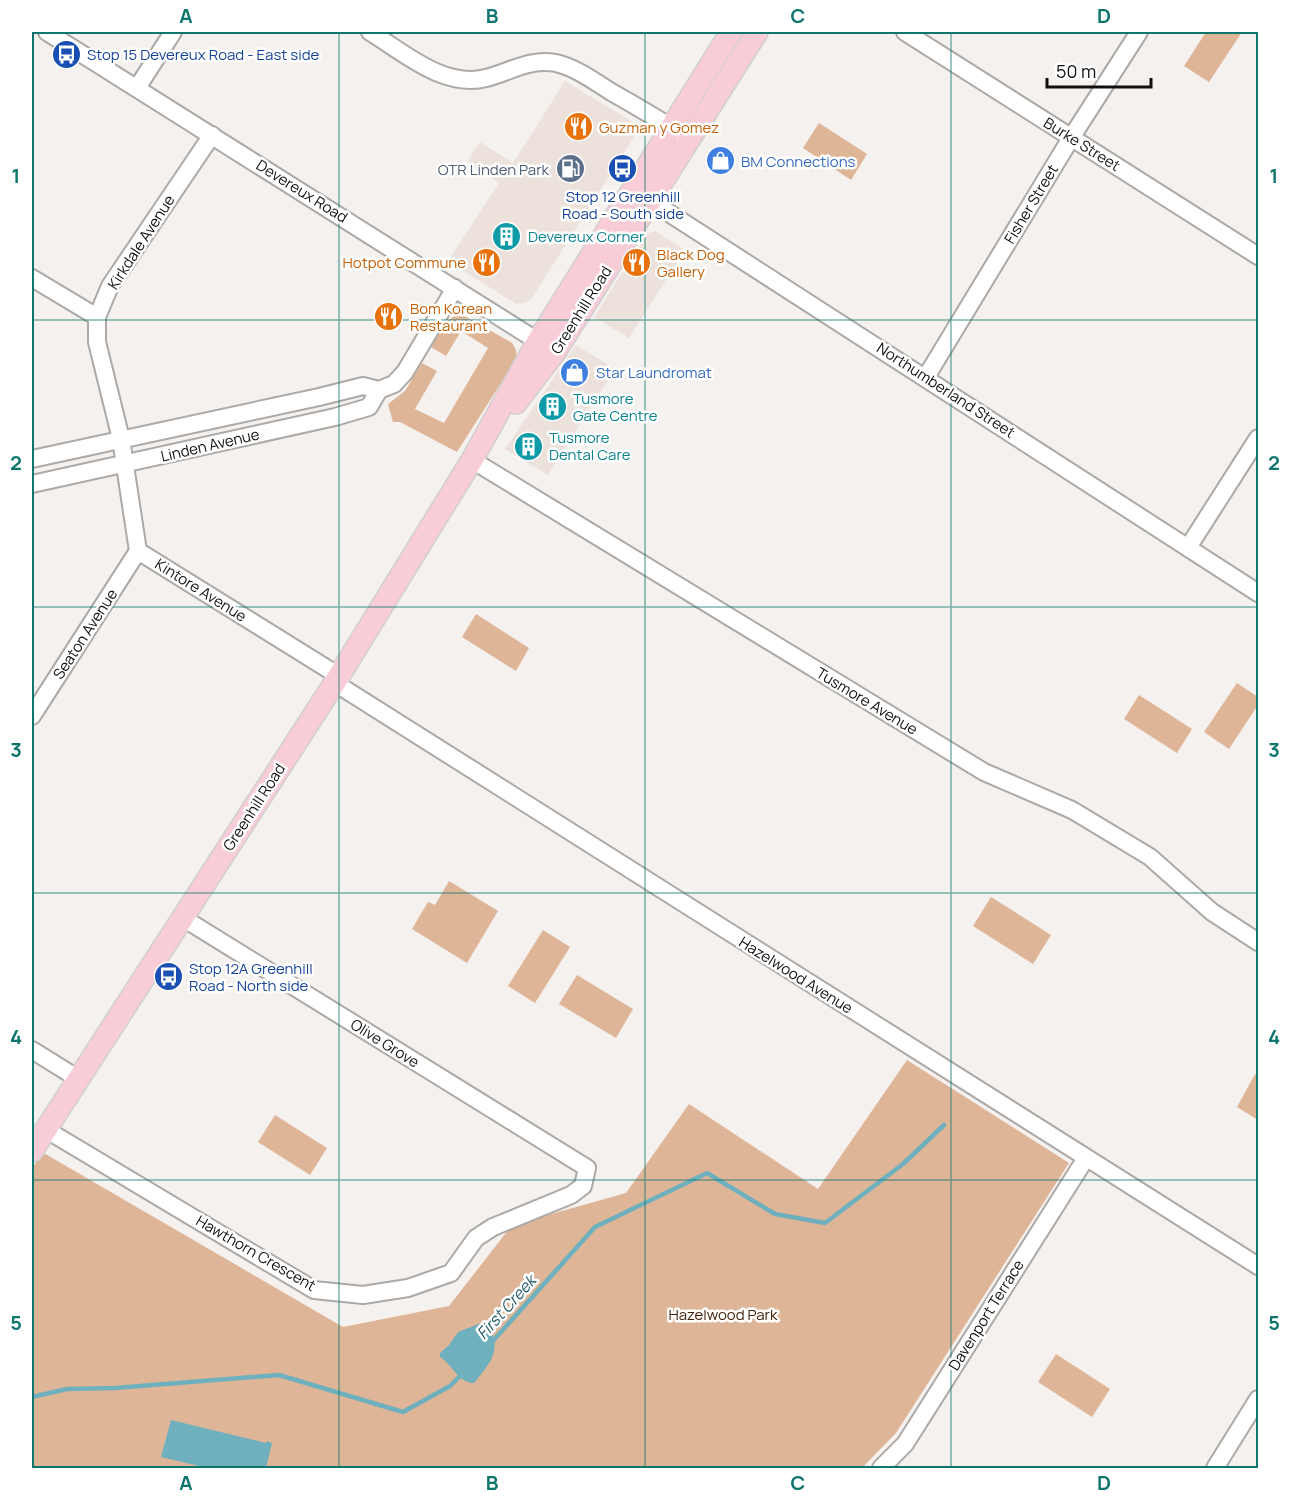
<svg xmlns="http://www.w3.org/2000/svg" width="1290" height="1500" font-family="Manrope,sans-serif">
  <style>
    .built { fill: #ece2db }
    .green { fill: #dfb597 }
    .water { fill: #6eb0bd }
    .lines { fill: none; stroke-linecap: round; stroke-linejoin: round }
    .stream { stroke: #6eb0bd; stroke-width: 4.5 }
    .minor-casing { stroke: #aca9a6; stroke-width: 20 }
    .major-casing { stroke: #cfcfcf; stroke-width: 24 }
    .minor { stroke: #fff; stroke-width: 16 }
    .major { stroke: #f8cdd7; stroke-width: 21 }
    .grid { fill: none; stroke: #0f766e; stroke-width: 1.5; stroke-opacity: 0.55 }
    .labels { text-anchor: middle; dominant-baseline: central; stroke-width: 5; stroke-linejoin: round; paint-order: stroke }
    .transit-label { font-size: 15px; fill: #164399; stroke: #fff; text-anchor: start }
    .food-label { font-size: 15px; fill: #c56008; stroke: #fff; text-anchor: start }
    .street-label { font-size: 15px; fill: #11100f; stroke: #fff }
    .shop-label { font-size: 15px; fill: #366cbe; stroke: #fff; text-anchor: start }
    .service-label { font-size: 15px; fill: #4e5e75; stroke: #fff; text-anchor: end }
    .culture-label { font-size: 15px; fill: #0d838f; stroke: #fff; text-anchor: start }
    .park-label { font-size: 15px; fill: #422309; stroke: #fff }
    .water-label { font-size: 16px; font-style: italic; fill: #245c66; stroke: #fff }
    .neatline { fill: none; stroke: #0f766e; stroke-width: 2 }
    .grid-label { font-size: 20px; text-anchor: middle; font-weight: bold; fill: #0f766e }
  </style>
  <rect width="100%" height="100%" fill="#f5f1ef"/>
  <g class="built">
    <path d="M565,81L635,123L637,132L530,301L516,304L448,261L499,183L467,162L480,142L513,163Z"/>
    <path d="M655,231L685,250L629,338L594,317L647,234Z"/>
    <path d="M576,345L615,369L548,475L505,449Z"/>
  </g>
  <g class="green">
    <path d="M1206,32H1242L1209,82L1184,66Z"/>
    <path d="M819,123L867,154L851,180L803,148Z"/>
    <path d="M461,314L512,343L516,350L517,358L457,452L400,422H393L388,404L405,391L422,363L437,371L415,409L444,423L488,348L461,331L446,356L431,347C439,334 446,316 461,314Z"/>
    <path d="M476,614L529,648L516,671L462,637Z"/>
    <path d="M1237,683L1258,697V705L1229,749L1204,732Z"/>
    <path d="M1139,695L1192,729L1177,753L1124,719Z"/>
    <path d="M449,881L498,911L467,963L412,929L428,902L435,905Z"/>
    <path d="M991,897L1051,935L1033,964L973,926Z"/>
    <path d="M543,930L570,947L535,1003L508,986Z"/>
    <path d="M577,975L633,1009L616,1038L559,1004Z"/>
    <path d="M907,1060L1069,1163L896,1433L862,1468H32V1169L42,1152L343,1327L449,1306L512,1225L626,1193L689,1104L818,1189Z"/>
    <path d="M1255,1074L1258,1077V1120L1237,1107Z"/>
    <path d="M275,1115L327,1148L310,1175L258,1142Z"/>
    <path d="M1056,1354L1110,1389L1092,1417L1038,1382Z"/>
  </g>
  <g class="water">
    <path d="M481,1323H486C504,1349 491,1362 474,1383C458,1383 453,1365 440,1357V1353L449,1345L458,1332Z"/>
    <path d="M171,1420L266,1443L267,1441L272,1443L266,1468H207L161,1457Z"/>
  </g>
  <g class="lines">
    <g class="stream">
      <path d="M491,1343L595,1227L707,1173L775,1214L825,1223L903,1164L944,1125"/>
      <path d="M32,1397L67,1389L115,1388L279,1375L403,1412L450,1386L463,1373"/>
    </g>
    <defs>
      <g id="minor">
        <path d="M47,32L547,347"/>
        <path d="M370,32C403,52 444,89 486,78C510,72 530,58 556,63C577,68 595,82 613,93C636,106 658,119 680,133"/>
        <path d="M905,32L1258,256"/>
        <path d="M137,88L173,32"/>
        <path d="M212,135L110,286L97,317V342L121,439L138,551L339,676"/>
        <path d="M641,195L1258,593"/>
        <path d="M32,278L97,317"/>
        <path d="M926,377L1071,138L1139,32"/>
        <path d="M32,459L319,397L363,386L379,390L394,384L405,372L455,288"/>
        <path d="M472,460L984,772L1072,810L1150,857L1212,912L1258,942"/>
        <path d="M32,484L335,417L369,407L379,390"/>
        <path d="M1189,546L1258,438"/>
        <path d="M335,683L1258,1266"/>
        <path d="M32,716L138,551"/>
        <path d="M32,1050L77,1078"/>
        <path d="M45,1129L314,1290L363,1295L408,1288L451,1273L476,1238L493,1227L571,1195L583,1186L587,1168L183,918"/>
        <path d="M881,1468L905,1444L1086,1158"/>
        <path d="M1215,1468L1258,1399"/>
      </g>
      <g id="major">
        <path d="M516,403L555,352L757,32"/>
        <path d="M32,1151L339,676L472,460L538,341L731,32"/>
      </g>
    </defs>
    <use href="#minor" class="minor-casing"/>
    <use href="#major" class="major-casing"/>
    <use href="#minor" class="minor"/>
    <use href="#major" class="major"/>
  </g>
  <path class="grid" d="M339,32V1468M645,32V1468M951,32V1468M32,320H1258M32,607H1258M32,893H1258M32,1180H1258"/>
  <defs>
    <symbol id="bus-disc" viewBox="-11 -11 22 22"><circle r="9.5" fill="#1a4fb4" stroke="#fff"/><path d="M-5-6H5V4H4V6H2V4H-2V6H-4V4H-5ZM-3.5-4V0h7V-4ZM-3.5 1.2v1.5H-2V1.2ZM2 1.2v1.5H3.5V1.2Z" fill="#fff"/></symbol>
    <symbol id="restaurant-disc" viewBox="-11 -11 22 22"><circle r="9.5" fill="#e8710a" stroke="#fff"/><path d="M-5-6h1v4h1v-4h1v4h1v-4h1v5L-1.5 .5V6h-2V.5L-5-1ZM5-6V6H3V1.5H1.5Q1.5-4 5-6Z" fill="#fff"/></symbol>
    <symbol id="shop-disc" viewBox="-11 -11 22 22"><circle r="9.5" fill="#3f7fe0" stroke="#fff"/><path d="M-5-2.5h2.3a2.7 3.5 0 0 1 5.4 0H5L5.5 6h-11ZM-1.5-2.5h3a1.5 2.3 0 0 0-3 0Z" fill="#fff"/></symbol>
    <symbol id="fuel-disc" viewBox="-11 -11 22 22"><circle r="9.5" fill="#5c6f8a" stroke="#fff"/><path d="M-5.5-6h7V0h2V4h1.3V-2.5L3-4.5l.8-.8L6-3V5H2.5V1h-1V6h-7ZM-4.2-4.7v3.2H.2V-4.7Z" fill="#fff"/></symbol>
    <symbol id="building-disc" viewBox="-11 -11 22 22"><circle r="9.5" fill="#0f9aa8" stroke="#fff"/><path d="M-4-6H4V6H1V3H-1V6H-4ZM-2.5-4.3h1.7v1.8h-1.7ZM.8-4.3h1.7v1.8H.8ZM-2.5-1h1.7V.8h-1.7ZM.8-1h1.7V.8H.8Z" fill="#fff"/></symbol>
  </defs>
  <g fill-rule="evenodd">
    <use href="#bus-disc" x="50" y="38" width="33" height="33"/>
    <use href="#restaurant-disc" x="562" y="110" width="33" height="33"/>
    <use href="#shop-disc" x="704" y="144" width="33" height="33"/>
    <use href="#fuel-disc" x="554" y="152" width="33" height="33"/>
    <use href="#bus-disc" x="606" y="152" width="33" height="33"/>
    <use href="#building-disc" x="490" y="220" width="33" height="33"/>
    <use href="#restaurant-disc" x="470" y="246" width="33" height="33"/>
    <use href="#restaurant-disc" x="620" y="246" width="33" height="33"/>
    <use href="#restaurant-disc" x="372" y="300" width="33" height="33"/>
    <use href="#shop-disc" x="558" y="356" width="33" height="33"/>
    <use href="#building-disc" x="536" y="390" width="33" height="33"/>
    <use href="#building-disc" x="512" y="430" width="33" height="33"/>
    <use href="#bus-disc" x="152" y="960" width="33" height="33"/>
  </g>
  <g class="labels">
    <g class="transit-label">
      <text x="87" y="54">Stop 15 Devereux Road - East side</text>
      <text x="623" y="196" text-anchor="middle">Stop 12 Greenhill<tspan x="623" dy="17">Road - South side</tspan></text>
      <text x="189" y="968">Stop 12A Greenhill<tspan x="189" dy="17">Road - North side</tspan></text>
    </g>
    <g class="food-label">
      <text x="599" y="127">Guzman y Gomez</text>
      <text x="657" y="254">Black Dog<tspan x="657" dy="17">Gallery</tspan></text>
      <text x="466" y="262" text-anchor="end">Hotpot Commune</text>
      <text x="410" y="308">Bom Korean<tspan x="410" dy="17">Restaurant</tspan></text>
    </g>
    <g class="street-label">
      <text transform="translate(1082 144) rotate(32)">Burke Street</text>
      <text transform="translate(302 191) rotate(32)">Devereux Road</text>
      <text transform="translate(1031 204) rotate(-59)">Fisher Street</text>
      <text transform="translate(141 242) rotate(-57)">Kirkdale Avenue</text>
      <text transform="translate(581 310) rotate(-58)">Greenhill Road</text>
      <text transform="translate(946 390) rotate(33)">Northumberland Street</text>
      <text transform="translate(210 445) rotate(-13)">Linden Avenue</text>
      <text transform="translate(201 590) rotate(32)">Kintore Avenue</text>
      <text transform="translate(85 634) rotate(-57)">Seaton Avenue</text>
      <text transform="translate(867 701) rotate(31)">Tusmore Avenue</text>
      <text transform="translate(254 807) rotate(-57)">Greenhill Road</text>
      <text transform="translate(796 975) rotate(32)">Hazelwood Avenue</text>
      <text transform="translate(385 1043) rotate(32)">Olive Grove</text>
      <text transform="translate(256 1253) rotate(30)">Hawthorn Crescent</text>
      <text transform="translate(986 1315) rotate(-58)">Davenport Terrace</text>
    </g>
    <g class="shop-label">
      <text x="741" y="161">BM Connections</text>
      <text x="596" y="372">Star Laundromat</text>
    </g>
    <g class="service-label">
      <text x="549" y="169">OTR Linden Park</text>
    </g>
    <g class="culture-label">
      <text x="528" y="236">Devereux Corner</text>
      <text x="573" y="398">Tusmore<tspan x="573" dy="17">Gate Centre</tspan></text>
      <text x="549" y="437">Tusmore<tspan x="549" dy="17">Dental Care</tspan></text>
    </g>
    <g class="park-label">
      <text x="723" y="1314">Hazelwood Park</text>
    </g>
    <g class="water-label">
      <text transform="translate(506 1307) rotate(-48)">First Creek</text>
    </g>
  </g>
  <rect width="1290" height="1500" fill="none" stroke="#ffffff" stroke-width="66"/>
  <path d="M1047 78v9h104v-9" fill="none" stroke="#11100f" stroke-width="3"/>
  <text x="1056" y="78" font-size="18" fill="#11100f" stroke="#ffffff" stroke-width="4.5" paint-order="stroke">50 m</text>
  <rect x="33" y="33" width="1224" height="1434" class="neatline"/>
  <g class="grid-label">
    <text x="186" y="23">A</text>
    <text x="492" y="23">B</text>
    <text x="798" y="23">C</text>
    <text x="1104" y="23">D</text>
    <text x="16" y="183">1</text>
    <text x="1274" y="183">1</text>
    <text x="16" y="470">2</text>
    <text x="1274" y="470">2</text>
    <text x="16" y="757">3</text>
    <text x="1274" y="757">3</text>
    <text x="16" y="1044">4</text>
    <text x="1274" y="1044">4</text>
    <text x="16" y="1330">5</text>
    <text x="1274" y="1330">5</text>
    <text x="186" y="1490">A</text>
    <text x="492" y="1490">B</text>
    <text x="798" y="1490">C</text>
    <text x="1104" y="1490">D</text>
  </g>
</svg>
